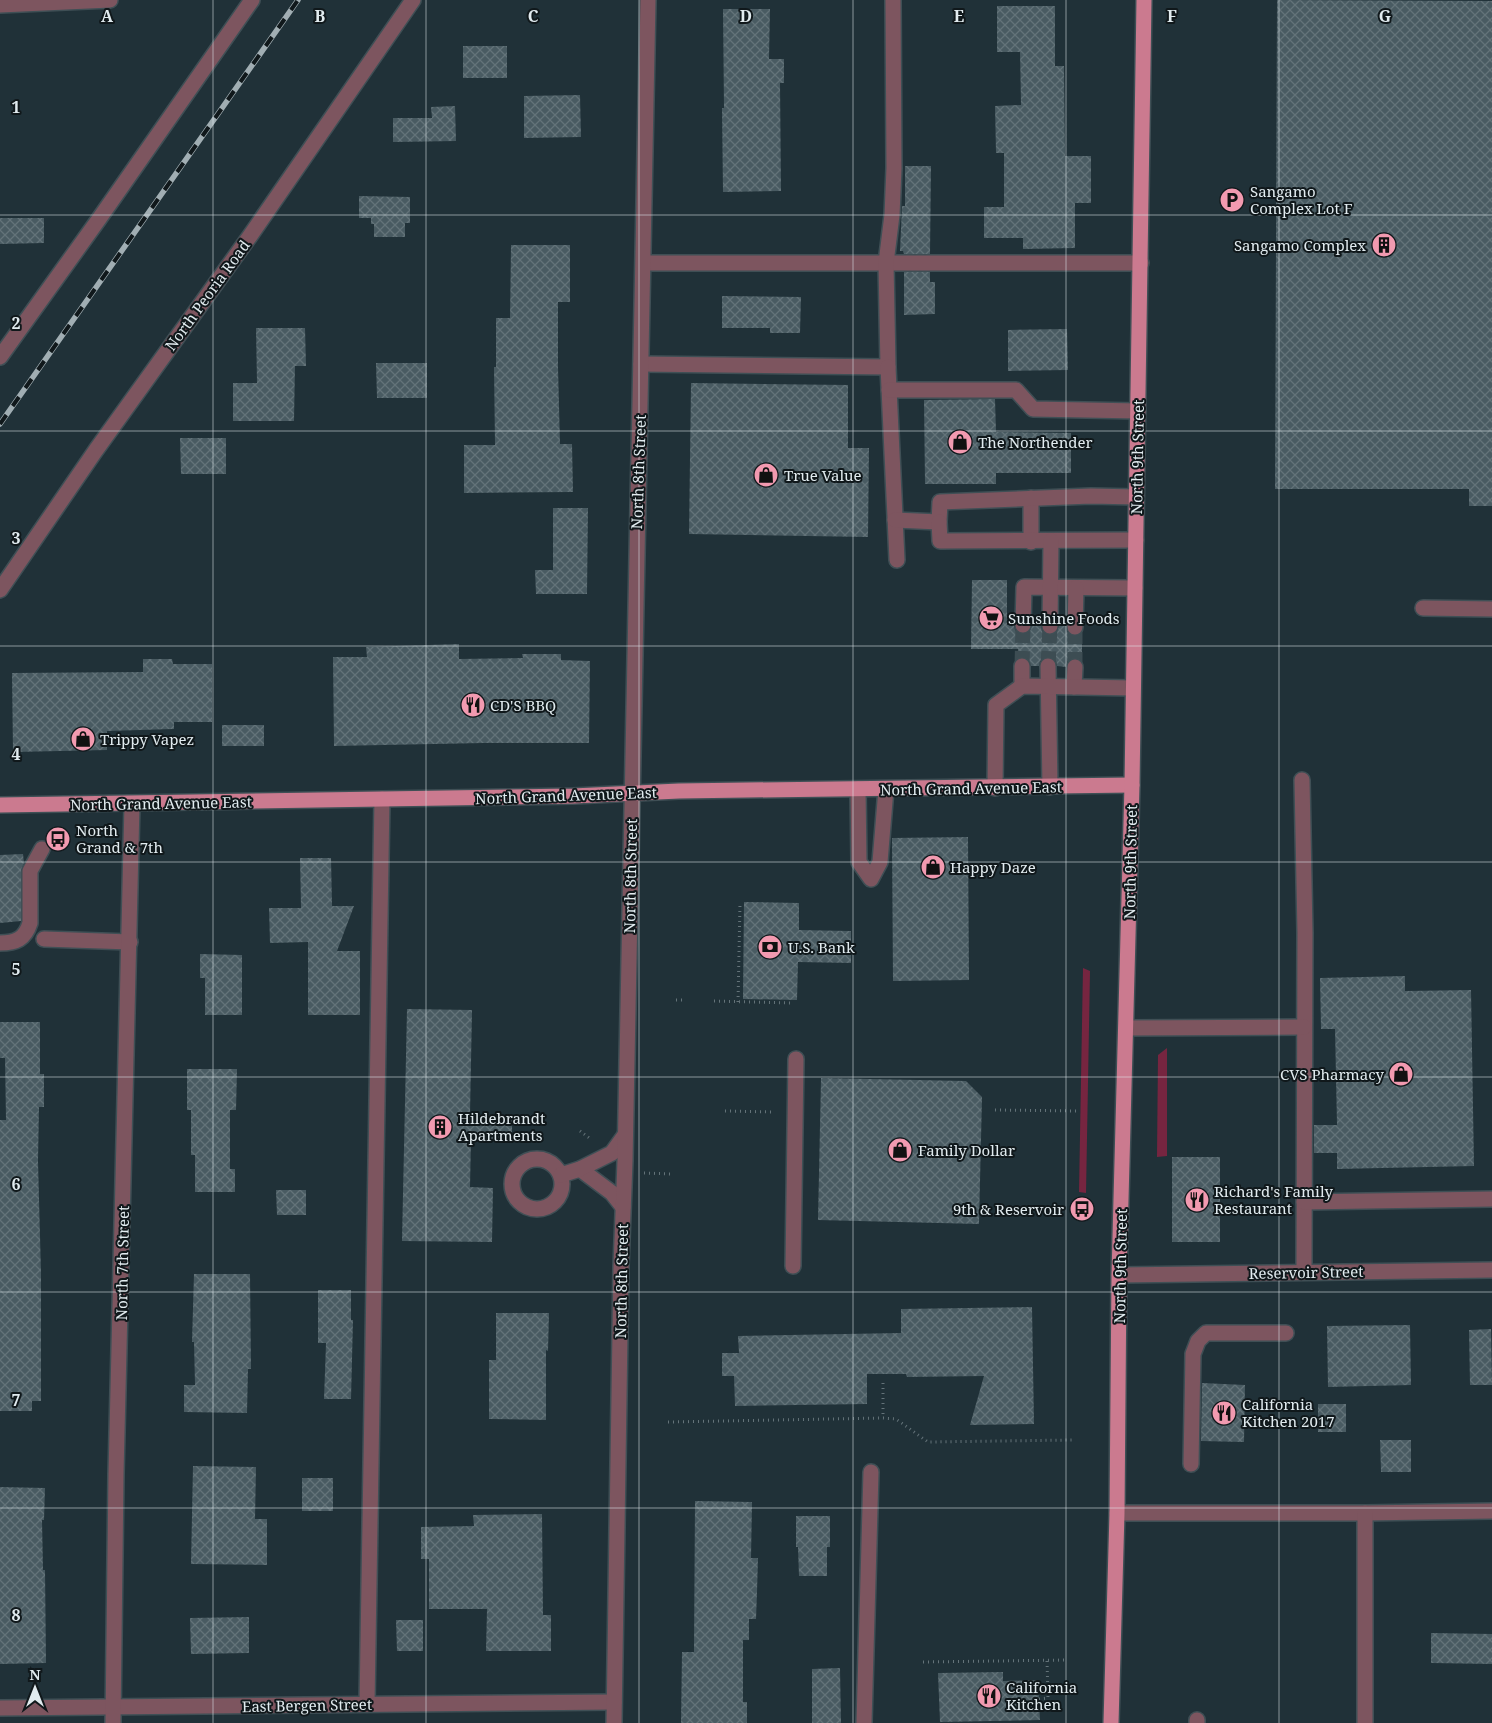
<svg xmlns="http://www.w3.org/2000/svg" width="1492" height="1723" font-family="'Noto Serif',serif">
  <style>
    .green { fill: #762540 }
    .building { fill: url(#building-cross-hatch) }
    .lines { fill: none; stroke-linecap: round; stroke-linejoin: round }
    .minor-tunnel { stroke: #3d4d53; stroke-width: 15; stroke-dasharray: 15 8; stroke-linecap: butt }
    .minor-casing { stroke: #3f4f55; stroke-width: 18 }
    .major-casing { stroke: #3f4f55; stroke-width: 18 }
    .path { stroke: #647379; stroke-width: 3; stroke-dasharray: 1 4; stroke-linecap: butt }
    .minor { stroke: #7d555f; stroke-width: 15 }
    .major { stroke: #cb7a8f; stroke-width: 15 }
    .rail-casing { stroke: #a1aeb3; stroke-width: 5.5 }
    .rail { stroke: #10181b; stroke-width: 4; stroke-dasharray: 11; stroke-linecap: butt }
    .grid { fill: none; stroke: #e1ebef; stroke-width: 1; stroke-opacity: 0.55 }
    .labels { text-anchor: middle; dominant-baseline: central; stroke-width: 4; stroke-linejoin: round; paint-order: stroke }
    .poi-label { font-size: 15px; fill: #e1ebef; stroke: #10181b; text-anchor: start }
    .street-label { font-size: 15px; fill: #e1ebef; stroke: #10181b }
    .grid-label { font-size: 16px; text-anchor: middle; font-weight: bold; fill: #e1ebef; stroke: #10181b; stroke-width: 4; stroke-linejoin: round; paint-order: stroke }
  </style>
  <defs>
    <pattern id="building-cross-hatch" width="8" height="8" patternUnits="userSpaceOnUse" patternTransform="scale(1.25)"><rect width="8" height="8" fill="#495b62"/><path d="M0 0l8 8M0 8l8-8" fill="none" stroke="#637379"/></pattern>
  </defs>
  <rect width="100%" height="100%" fill="#203138"/>
  <g class="green">
    <path d="M1083,968L1090,971L1086,1193L1079,1192Z"/>
    <path d="M1167,1048V1156L1157,1157L1158,1055Z"/>
  </g>
  <g class="building">
    <path d="M1277,0L1492,1V506H1469V489H1275Z"/>
    <path d="M997,6H1055V66H1064L1065,156H1091V203H1075V248L1023,249V238H984V207H1004V153H996L995,106L1021,105L1020,52H997Z"/>
    <path d="M723,9H770L769,59H784V83H780L781,191L723,192L722,108H724Z"/>
    <rect x="463" y="46" width="44" height="32"/>
    <path d="M580,95L581,137L524,138V96Z"/>
    <path d="M455,106L456,141L393,142V118H432L431,107Z"/>
    <path d="M905,166H931L930,254H904L903,251H900L902,206H905Z"/>
    <path d="M359,196L410,197V223H405V237H374V224H371V218H359Z"/>
    <path d="M0,218H44V243L0,244Z"/>
    <path d="M511,245H570V302H558V367L560,444H572L573,492L464,493V445H495L494,367H496V318H510Z"/>
    <path d="M904,272H930V282H935V314L904,315Z"/>
    <path d="M722,296L801,297L800,333H770V328H722Z"/>
    <path d="M256,328H305L306,366H295L294,421H233V383H257Z"/>
    <path d="M1067,329L1068,370L1008,371V330Z"/>
    <path d="M376,363H427V398H377Z"/>
    <path d="M691,383L848,385V448H869L868,537L689,534Z"/>
    <path d="M995,399L996,432L1071,433V473H996V484H925L924,400Z"/>
    <path d="M180,438H226V474H181Z"/>
    <path d="M553,508H588L587,594H536L535,570H553Z"/>
    <path d="M972,580H1007V625H1014L1015,630L1019,633L1023,634L1028,633L1032,626H1041L1042,631L1049,635L1055,634L1059,626H1066L1067,632L1074,636L1082,632V661L1076,658H1071L1067,662L1066,667L1057,666L1056,661L1052,658L1047,657L1040,661L1039,666H1031L1027,658H1018V649H971Z"/>
    <path d="M459,644V659L523,658L522,654H561V660L590,661L589,743H484L334,746L333,657H367L366,647Z"/>
    <path d="M143,659H172L173,664H212V722H174V729L107,731V750L13,752L12,673L143,672Z"/>
    <rect x="222" y="725" width="42" height="21"/>
    <path d="M968,837L969,980L893,981L892,838Z"/>
    <path d="M23,854L24,863L21,871V921L0,923V855Z"/>
    <path d="M300,858H331L332,906H354L337,951H360V1015H308V942L270,943L269,908H301Z"/>
    <path d="M744,902L799,903V930L851,931V963L798,962L797,1000L743,999Z"/>
    <path d="M200,954L242,955V1015H205V978H200Z"/>
    <path d="M1405,976V991L1471,990L1474,1166L1337,1169V1153H1314V1125H1337L1335,1029H1321L1320,978Z"/>
    <path d="M407,1009L472,1010L470,1115H512V1139H471L470,1187L493,1188L492,1242L402,1241Z"/>
    <path d="M0,1022H40V1074H44V1107H39L38,1161L41,1273V1401H32V1411H0V1120H6L5,1058H0Z"/>
    <path d="M187,1069H237L236,1110H230V1169H235V1192H195V1155H191V1110H187Z"/>
    <path d="M821,1078L966,1081L982,1097L979,1224L818,1220Z"/>
    <rect x="1172" y="1157" width="48" height="85"/>
    <path d="M276,1190H306V1215H277Z"/>
    <path d="M194,1274H250L251,1369H248L247,1413L184,1412V1385H195L194,1342H192Z"/>
    <path d="M318,1290H351V1320H353L351,1399H324L326,1343H318Z"/>
    <path d="M1032,1307L1034,1424L970,1425L984,1376L907,1377L906,1374H867V1404L735,1406L734,1376H722V1353H739L738,1336L901,1333V1309Z"/>
    <path d="M496,1313H549L548,1351L546,1350V1420L489,1419V1360H496Z"/>
    <path d="M1410,1325L1411,1385L1328,1387L1327,1326Z"/>
    <path d="M1491,1329L1492,1385H1470L1469,1330Z"/>
    <path d="M1202,1383L1245,1385L1244,1442L1201,1441Z"/>
    <rect x="1318" y="1404" width="28" height="28"/>
    <path d="M1380,1440H1411V1472H1381Z"/>
    <path d="M193,1466L256,1467L255,1519H267V1565L191,1564Z"/>
    <rect x="302" y="1478" width="31" height="33"/>
    <path d="M0,1487L45,1488L44,1520H42L43,1570H45L46,1663L0,1664Z"/>
    <path d="M695,1501L752,1502L751,1558H758L757,1592L756,1619H749V1640H743V1702H747V1723H681L682,1652H694Z"/>
    <path d="M542,1514L543,1615H551V1651H486L487,1609H429V1559H421V1527L474,1526L473,1515Z"/>
    <path d="M796,1516H830V1547H827V1576H799L798,1547H796Z"/>
    <path d="M249,1617V1653L191,1654L190,1618Z"/>
    <path d="M396,1620H423V1651H397Z"/>
    <path d="M1431,1633L1492,1634V1664L1431,1663Z"/>
    <path d="M840,1668L841,1723H812V1669Z"/>
    <path d="M1003,1672V1681L1038,1680L1040,1720L940,1722L938,1673Z"/>
  </g>
  <g class="lines">
    <g class="minor-tunnel">
      <path d="M1022,666L1023,625"/>
      <path d="M1048,666L1050,626"/>
      <path d="M1075,667V627"/>
    </g>
    <defs>
      <g id="minor">
        <path d="M0,5L110,0"/>
        <path d="M644,263H1141"/>
        <path d="M0,357L99,219L252,0"/>
        <path d="M641,364L888,367L886,263L892,215L894,168L893,0"/>
        <path d="M888,367L897,560"/>
        <path d="M889,390H1016L1033,409L1138,411"/>
        <path d="M1031,498V542"/>
        <path d="M895,520L939,522L940,502L1091,496L1136,497"/>
        <path d="M939,522L940,541L1136,540"/>
        <path d="M0,590L96,450L250,236L413,0"/>
        <path d="M1423,608L1492,609"/>
        <path d="M1023,625L1024,587L1135,588"/>
        <path d="M1050,626L1051,541"/>
        <path d="M1075,627L1076,588"/>
        <path d="M1022,666V686"/>
        <path d="M1048,666L1050,787"/>
        <path d="M1074,687L1075,667"/>
        <path d="M1302,780L1305,933L1304,1272"/>
        <path d="M995,788L996,705L1022,686L1133,688"/>
        <path d="M858,789L859,862L871,879L880,862L886,789"/>
        <path d="M44,939L130,942"/>
        <path d="M0,943C16,943 25,939 30,923V871L42,849"/>
        <path d="M1126,1028L1304,1027"/>
        <circle cx="537" cy="1184" r="25"/>
        <path d="M580,1169L612,1193L623,1207"/>
        <path d="M561,1175L580,1169L612,1153L625,1135"/>
        <path d="M1304,1202L1492,1199"/>
        <path d="M793,1266L796,1059"/>
        <path d="M1119,1275L1492,1270"/>
        <path d="M1191,1464L1193,1354L1198,1341L1206,1333H1286"/>
        <path d="M1117,1513H1365L1492,1511"/>
        <path d="M367,1704L382,799"/>
        <path d="M0,1708L614,1702"/>
        <path d="M113,1723L116,1474L132,804"/>
        <path d="M614,1723L621,1266L625,1161L648,0"/>
        <path d="M864,1723L871,1472"/>
        <path d="M1197,1723V1720"/>
        <path d="M1365,1723V1513"/>
      </g>
      <g id="major">
        <path d="M0,805L573,796L679,791L1132,785"/>
        <path d="M1111,1723L1117,1513L1119,1275L1132,785L1144,0"/>
      </g>
    </defs>
    <use href="#minor" class="minor-casing"/>
    <use href="#major" class="major-casing"/>
    <g class="path">
      <path d="M676,1000H682"/>
      <path d="M714,1001L793,1003"/>
      <path d="M738,1002L740,904"/>
      <path d="M995,1110L1078,1111"/>
      <path d="M725,1111L774,1112"/>
      <path d="M580,1131L592,1140"/>
      <path d="M644,1173L672,1174"/>
      <path d="M883,1383V1418"/>
      <path d="M668,1422L883,1418L896,1419L928,1442L1072,1440"/>
      <path d="M923,1662L1068,1660"/>
      <path d="M1039,1699L1048,1698L1047,1660"/>
    </g>
    <use href="#minor" class="minor"/>
    <use href="#major" class="major"/>
    <defs>
      <path id="rail" d="M0,424L298,0"/>
    </defs>
    <use href="#rail" class="rail-casing"/>
    <use href="#rail" class="rail"/>
  </g>
  <path class="grid" d="M213,0V1723M426,0V1723M639,0V1723M853,0V1723M1066,0V1723M1279,0V1723M0,215H1492M0,431H1492M0,646H1492M0,862H1492M0,1077H1492M0,1292H1492M0,1508H1492"/>
  <defs>
    <symbol id="parking-disc" viewBox="-11 -11 22 22"><circle r="9.5" fill="#f29ab0" stroke="#10181b"/><path d="M-3.5-5.5H1a3.5 3.5 0 0 1 0 7H-1V5.5H-3.5ZM-1-3.4V-.6H.8a1.4 1.4 0 0 0 0-2.8Z" fill="#111"/></symbol>
    <symbol id="building-disc" viewBox="-11 -11 22 22"><circle r="9.5" fill="#f29ab0" stroke="#10181b"/><path d="M-4-6H4V6H1V3H-1V6H-4ZM-2.5-4.3h1.7v1.8h-1.7ZM.8-4.3h1.7v1.8H.8ZM-2.5-1h1.7V.8h-1.7ZM.8-1h1.7V.8H.8Z" fill="#111"/></symbol>
    <symbol id="shop-disc" viewBox="-11 -11 22 22"><circle r="9.5" fill="#f29ab0" stroke="#10181b"/><path d="M-5-2.5h2.3a2.7 3.5 0 0 1 5.4 0H5L5.5 6h-11ZM-1.5-2.5h3a1.5 2.3 0 0 0-3 0Z" fill="#111"/></symbol>
    <symbol id="supermarket-disc" viewBox="-11 -11 22 22"><circle r="9.5" fill="#f29ab0" stroke="#10181b"/><path d="M-6-5.5h2.5l.6 2H6L4.5 2H-2.5L-4.4-4H-6ZM-1.5 3.2a1.3 1.3 0 1 0 .1 0ZM3 3.2a1.3 1.3 0 1 0 .1 0Z" fill="#111"/></symbol>
    <symbol id="restaurant-disc" viewBox="-11 -11 22 22"><circle r="9.5" fill="#f29ab0" stroke="#10181b"/><path d="M-5-6h1v4h1v-4h1v4h1v-4h1v5L-1.5 .5V6h-2V.5L-5-1ZM5-6V6H3V1.5H1.5Q1.5-4 5-6Z" fill="#111"/></symbol>
    <symbol id="bus-disc" viewBox="-11 -11 22 22"><circle r="9.5" fill="#f29ab0" stroke="#10181b"/><path d="M-5-6H5V4H4V6H2V4H-2V6H-4V4H-5ZM-3.5-4V0h7V-4ZM-3.5 1.2v1.5H-2V1.2ZM2 1.2v1.5H3.5V1.2Z" fill="#111"/></symbol>
    <symbol id="bank-disc" viewBox="-11 -11 22 22"><circle r="9.5" fill="#f29ab0" stroke="#10181b"/><path d="M-6-4H6V4H-6ZM0-2.3a2.3 2.3 0 1 0 0 4.6a2.3 2.3 0 1 0 0-4.6Z" fill="#111"/></symbol>
  </defs>
  <g fill-rule="evenodd">
    <use href="#parking-disc" x="1218" y="186" width="28" height="28"/>
    <use href="#building-disc" x="1370" y="231" width="28" height="28"/>
    <use href="#shop-disc" x="946" y="428" width="28" height="28"/>
    <use href="#shop-disc" x="752" y="461" width="28" height="28"/>
    <use href="#supermarket-disc" x="977" y="604" width="28" height="28"/>
    <use href="#restaurant-disc" x="459" y="691" width="28" height="28"/>
    <use href="#shop-disc" x="69" y="725" width="28" height="28"/>
    <use href="#bus-disc" x="44" y="825" width="28" height="28"/>
    <use href="#shop-disc" x="919" y="853" width="28" height="28"/>
    <use href="#bank-disc" x="756" y="933" width="28" height="28"/>
    <use href="#shop-disc" x="1387" y="1060" width="28" height="28"/>
    <use href="#building-disc" x="426" y="1113" width="28" height="28"/>
    <use href="#shop-disc" x="886" y="1136" width="28" height="28"/>
    <use href="#restaurant-disc" x="1183" y="1186" width="28" height="28"/>
    <use href="#bus-disc" x="1068" y="1195" width="28" height="28"/>
    <use href="#restaurant-disc" x="1210" y="1399" width="28" height="28"/>
    <use href="#restaurant-disc" x="975" y="1682" width="28" height="28"/>
  </g>
  <g class="labels">
    <g class="poi-label">
      <text x="1250" y="191">Sangamo<tspan x="1250" dy="17">Complex Lot F</tspan></text>
      <text x="1366" y="245" text-anchor="end">Sangamo Complex</text>
      <text x="978" y="442">The Northender</text>
      <text x="784" y="475">True Value</text>
      <text x="1008" y="618">Sunshine Foods</text>
      <text x="490" y="705">CD'S BBQ</text>
      <text x="100" y="739">Trippy Vapez</text>
      <text x="76" y="830">North<tspan x="76" dy="17">Grand &amp; 7th</tspan></text>
      <text x="950" y="867">Happy Daze</text>
      <text x="788" y="947">U.S. Bank</text>
      <text x="1384" y="1074" text-anchor="end">CVS Pharmacy</text>
      <text x="458" y="1118">Hildebrandt<tspan x="458" dy="17">Apartments</tspan></text>
      <text x="918" y="1150">Family Dollar</text>
      <text x="1214" y="1191">Richard's Family<tspan x="1214" dy="17">Restaurant</tspan></text>
      <text x="1064" y="1209" text-anchor="end">9th &amp; Reservoir</text>
      <text x="1242" y="1404">California<tspan x="1242" dy="17">Kitchen 2017</tspan></text>
      <text x="1006" y="1687">California<tspan x="1006" dy="17">Kitchen</tspan></text>
    </g>
    <g class="street-label">
      <text transform="translate(207 295) rotate(-54)">North Peoria Road</text>
      <text transform="translate(1137 457) rotate(-89)">North 9th Street</text>
      <text transform="translate(638 472) rotate(-88)">North 8th Street</text>
      <text transform="translate(971 788) rotate(-1)">North Grand Avenue East</text>
      <text transform="translate(566 795) rotate(-2)">North Grand Avenue East</text>
      <text transform="translate(161 803) rotate(-1)">North Grand Avenue East</text>
      <text transform="translate(1130 862) rotate(-89)">North 9th Street</text>
      <text transform="translate(630 876) rotate(-89)">North 8th Street</text>
      <text transform="translate(122 1263) rotate(-89)">North 7th Street</text>
      <text transform="translate(1120 1266) rotate(-89)">North 9th Street</text>
      <text transform="translate(1306 1272) rotate(-1)">Reservoir Street</text>
      <text transform="translate(621 1281) rotate(-89)">North 8th Street</text>
      <text transform="translate(307 1705) rotate(-1)">East Bergen Street</text>
    </g>
  </g>
  <g class="grid-label">
    <text x="107" y="22">A</text>
    <text x="320" y="22">B</text>
    <text x="533" y="22">C</text>
    <text x="746" y="22">D</text>
    <text x="959" y="22">E</text>
    <text x="1172" y="22">F</text>
    <text x="1385" y="22">G</text>
    <text x="16" y="113">1</text>
    <text x="16" y="329">2</text>
    <text x="16" y="544">3</text>
    <text x="16" y="760">4</text>
    <text x="16" y="975">5</text>
    <text x="16" y="1190">6</text>
    <text x="16" y="1406">7</text>
    <text x="16" y="1621">8</text>
  </g>
  <g transform="translate(35 1688)" stroke="#10181b" stroke-width="4" paint-order="stroke">
  <path d="M0-4L9 19L0 12L-9 19Z" fill="#e1ebef"/>
  <text y="-8" font-size="14" font-weight="bold" text-anchor="middle" fill="#e1ebef">N</text>
  </g>
</svg>
